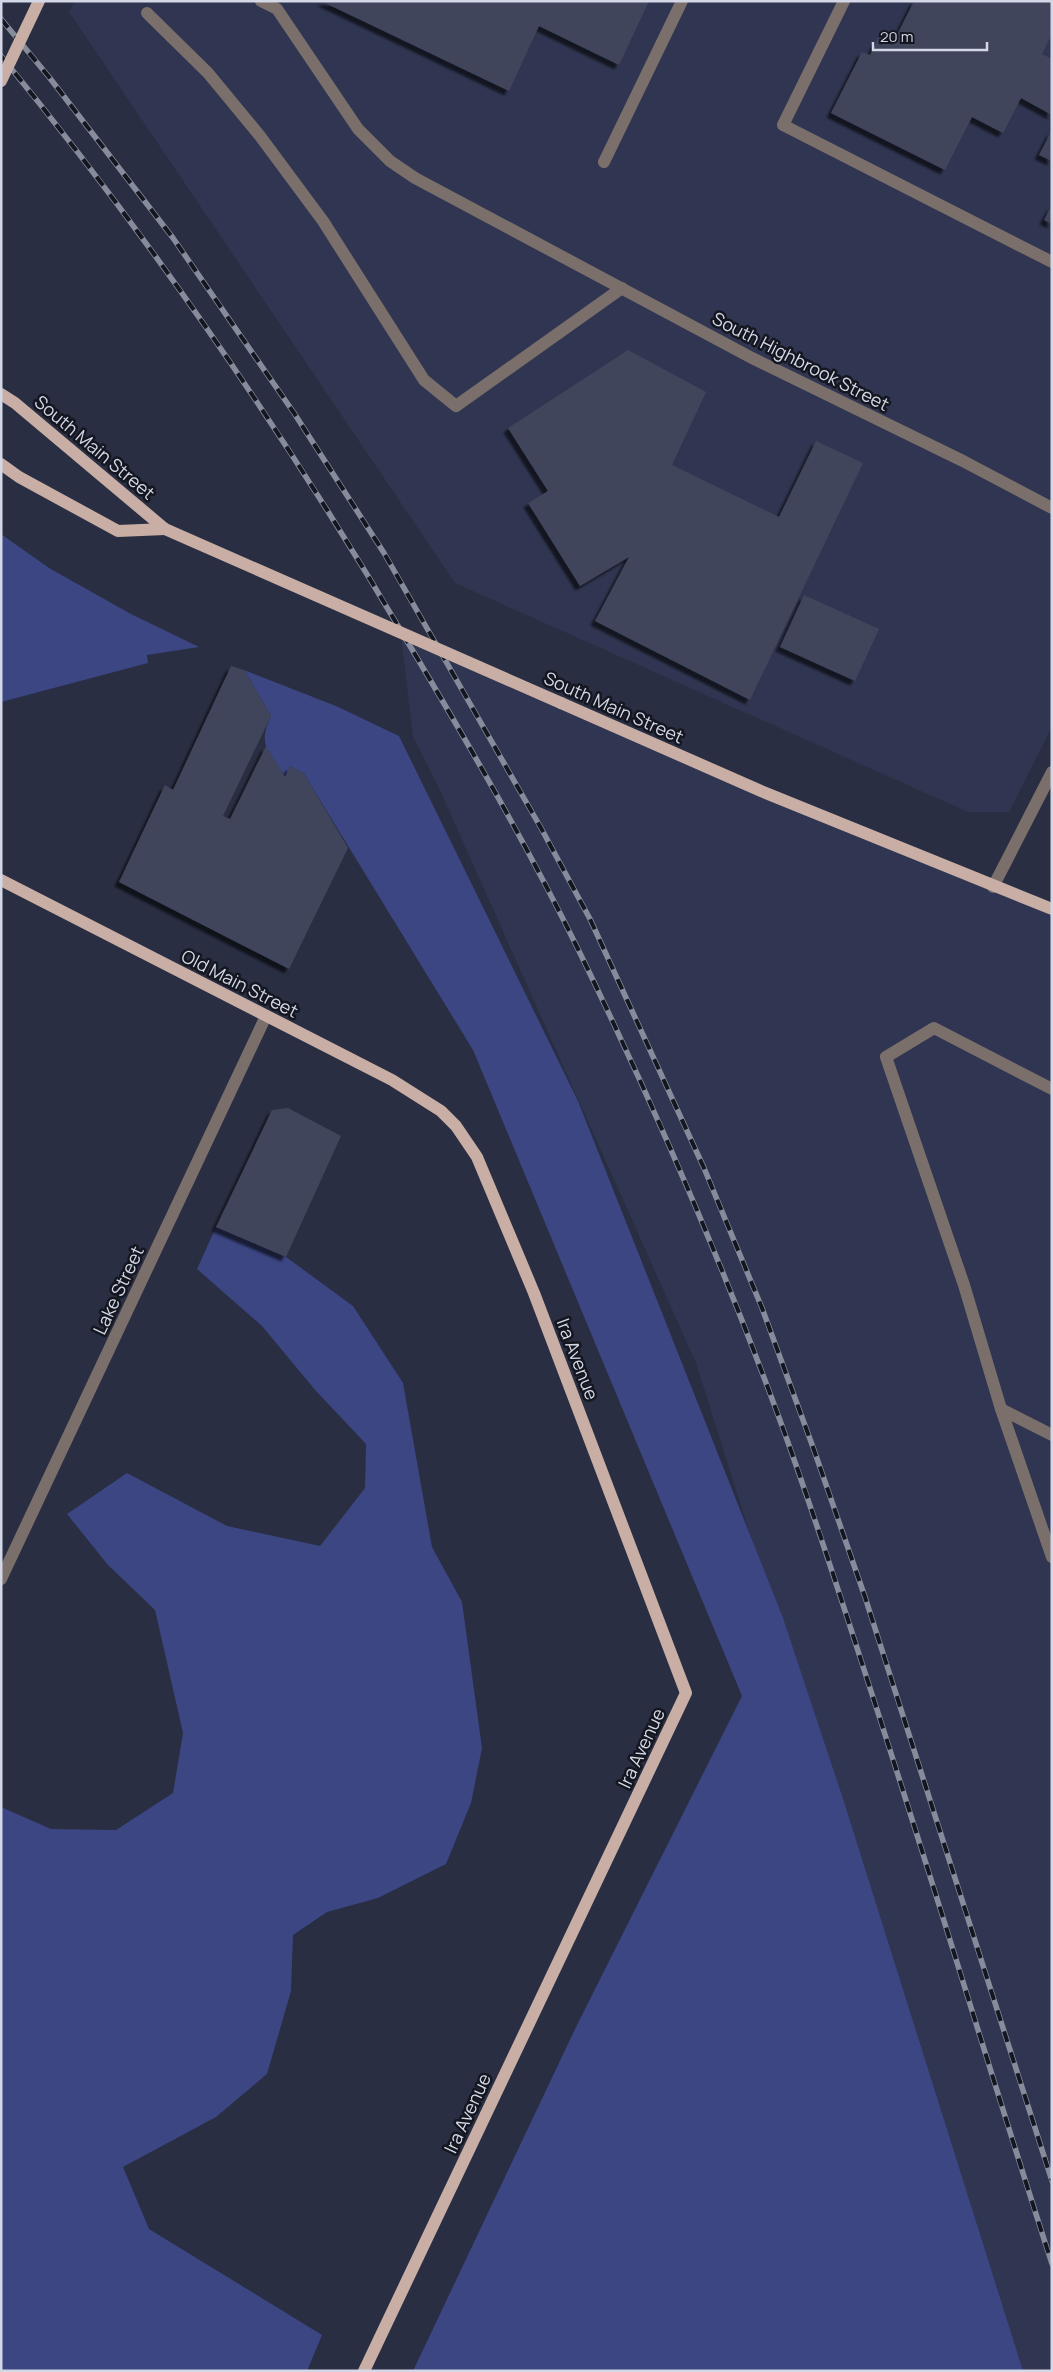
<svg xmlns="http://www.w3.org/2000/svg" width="1053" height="2372" font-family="Manrope,sans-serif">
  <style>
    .built { fill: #303651 }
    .green { fill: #3b4683 }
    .building { fill: #40455b; filter: url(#shadow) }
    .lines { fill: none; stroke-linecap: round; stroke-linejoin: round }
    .minor { stroke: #7b6f6b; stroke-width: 12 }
    .major { stroke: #c8aea5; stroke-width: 12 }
    .rail-casing { stroke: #878c9c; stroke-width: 5.5 }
    .rail { stroke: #141720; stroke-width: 4; stroke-dasharray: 11; stroke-linecap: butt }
    .major-bridge { stroke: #c8aea5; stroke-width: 12 }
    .labels { text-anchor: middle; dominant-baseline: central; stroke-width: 5; stroke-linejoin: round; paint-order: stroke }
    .street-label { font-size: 18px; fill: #d4d8e6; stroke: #141720 }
  </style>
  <defs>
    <filter id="shadow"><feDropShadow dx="-4.5" dy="4.5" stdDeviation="1" flood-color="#0009"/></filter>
  </defs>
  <rect width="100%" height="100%" fill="#292e42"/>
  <g class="built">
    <path d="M74,1H1052V727L1009,812H968L455,583L69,12Z"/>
    <path d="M400,627L767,791L1052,909V2371H992L798,1687L696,1363L438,786L413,737Z"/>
  </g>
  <g class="green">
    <path d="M1,534L49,568L131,614L199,647L147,655L148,663L1,702Z"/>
    <path d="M244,670L336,706L399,736L578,1101L783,1618L844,1802L1023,2371H413L576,2027L742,1696L473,1050L304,774L290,766L285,777C269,751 257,746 271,716Z"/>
    <path d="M216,1227L286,1257L353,1306L403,1383L432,1547L462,1602L482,1748L471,1803L446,1864L378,1898L327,1912L293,1935L291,1991L267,2074L216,2117L123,2167L149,2229L322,2335L307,2371H1V1807L51,1829L116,1830L173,1793L183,1733L155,1610L108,1565L67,1514L127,1473L227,1526L320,1546L365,1488L366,1444L316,1391L262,1326L197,1269Z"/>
  </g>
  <g class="building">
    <path d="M321,1H649L619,65L539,26L509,91Z"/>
    <path d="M914,1H1052V34L1042,54L1052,59V115L1021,98L1003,133L972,117L945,170L831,113L862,52L870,55L878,38L892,45Z"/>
    <path d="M1052,130V161L1039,155Z"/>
    <path d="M1052,205V224L1044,220Z"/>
    <path d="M628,350L706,392L672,465L779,517L816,441L863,463L750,700L595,621L629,557L580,586L528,503L548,491L508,428Z"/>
    <path d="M804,595L879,629L855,681L780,647Z"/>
    <path d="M231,666L244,670L271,716L223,816L230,819L266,746L285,777L290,766L304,774L348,848L289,969L119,882L165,785L173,790Z"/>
    <path d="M288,1108L341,1136L286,1257L216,1227L272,1110Z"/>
  </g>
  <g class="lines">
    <g class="minor">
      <path d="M261,1L277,9L358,129L390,161L415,178L752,358L963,461L1052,508"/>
      <path d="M844,1L783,125L1052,262"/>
      <path d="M147,13L208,73L260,136L323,221L424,380L456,406L622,288"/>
      <path d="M604,162L682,1"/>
      <path d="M993,887L1052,772"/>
      <path d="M1052,1089L934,1028L886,1057L964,1285L1001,1409L1052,1557"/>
      <path d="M1001,1409L1052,1435"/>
      <path d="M1,1579L266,1016"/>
    </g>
    <g class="major">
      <path d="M1,394L15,403L165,529"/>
      <path d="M1,464L19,477L118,531L165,529"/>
      <path d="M561,703L761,791L1052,909"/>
      <path d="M1,880L392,1080L441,1111L456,1126L477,1157L534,1293L686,1693L364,2371"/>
    </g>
    <defs>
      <g id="rail">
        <path d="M1,19L49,77L173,238L294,413L384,553L541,828L590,919L704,1168L762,1308L814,1450L865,1597L1052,2181"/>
        <path d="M1,56C153,241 288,439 410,646C469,745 527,845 578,949C652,1101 720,1257 778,1415C811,1504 840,1595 869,1685C932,1878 990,2072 1052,2264"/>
      </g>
    </defs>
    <use href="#rail" class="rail-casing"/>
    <use href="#rail" class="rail"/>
    <g class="major-bridge">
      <path d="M1,81L39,1"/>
      <path d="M165,529L561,703"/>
    </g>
  </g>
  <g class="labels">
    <g class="street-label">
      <text transform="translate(801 361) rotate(27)">South Highbrook Street</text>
      <text transform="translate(95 447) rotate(40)">South Main Street</text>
      <text transform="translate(614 707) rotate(24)">South Main Street</text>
      <text transform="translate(240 983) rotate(27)">Old Main Street</text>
      <text transform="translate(118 1290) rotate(-65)">Lake Street</text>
      <text transform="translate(578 1359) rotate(69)">Ira Avenue</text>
      <text transform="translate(641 1748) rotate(-65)">Ira Avenue</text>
      <text transform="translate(467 2113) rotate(-65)">Ira Avenue</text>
    </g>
  </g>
  <rect width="1053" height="2372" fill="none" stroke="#d4d8e6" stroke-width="5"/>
  <path d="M873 42v8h114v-8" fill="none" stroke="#d4d8e6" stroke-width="2.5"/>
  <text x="880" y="42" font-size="15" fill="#d4d8e6" stroke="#141720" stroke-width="4" paint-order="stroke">20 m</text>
</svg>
